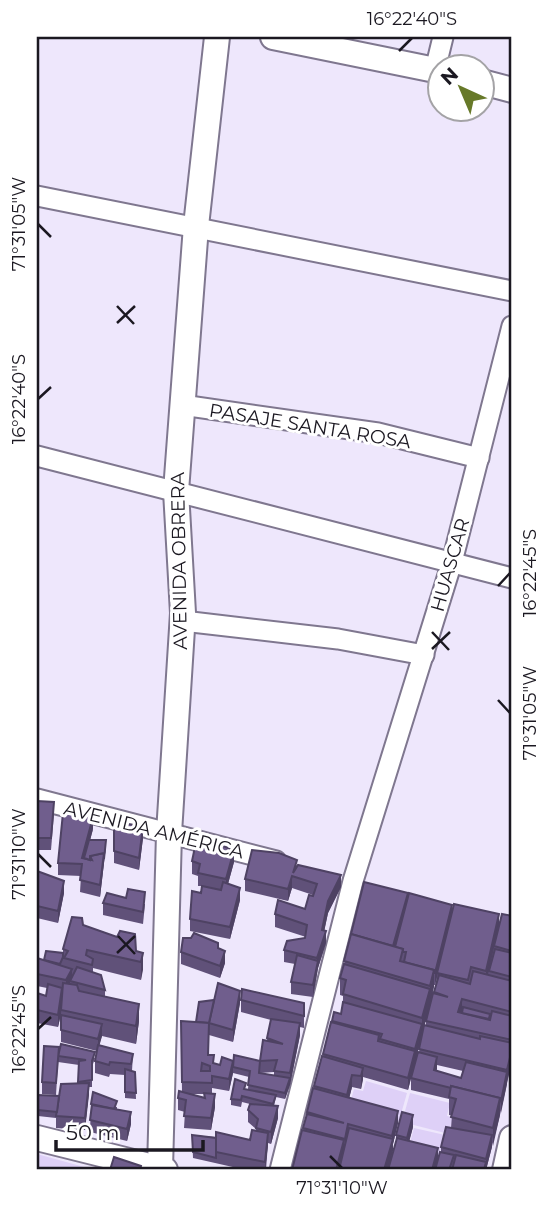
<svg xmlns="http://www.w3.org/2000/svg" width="549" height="1207" font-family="Montserrat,sans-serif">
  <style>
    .green { fill: #ded0f7 }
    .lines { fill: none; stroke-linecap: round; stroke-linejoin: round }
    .minor-casing { stroke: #7f778f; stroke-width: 23 }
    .tertiary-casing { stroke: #7f778f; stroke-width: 28 }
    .minor { stroke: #fff; stroke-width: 19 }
    .tertiary { stroke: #fff; stroke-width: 24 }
    .wall { fill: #605179; fill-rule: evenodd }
    .shaded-wall { fill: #4e4263 }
    .building { fill: #705e8d; stroke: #4e4263; stroke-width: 2; fill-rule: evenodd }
    .ticks { fill: none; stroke: #1b1821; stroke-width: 2.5 }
    .labels { text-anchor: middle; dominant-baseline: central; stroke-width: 6; stroke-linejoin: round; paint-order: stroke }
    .street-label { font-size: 19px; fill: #1b1821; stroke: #fff }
    .neatline { fill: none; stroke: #1b1821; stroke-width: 2.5 }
    .ticks-label { font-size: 18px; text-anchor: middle; fill: #1b1821 }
  </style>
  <rect width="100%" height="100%" fill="#eee7fc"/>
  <g class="green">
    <path d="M366,1081L407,1093L399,1121L349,1107L354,1089L363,1091Z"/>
    <path d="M410,1093L450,1103L447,1116L453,1117L449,1134L402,1122Z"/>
    <path d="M414,1128L445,1135L438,1158L408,1150Z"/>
    <path d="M37,1154L95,1170H37Z"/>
  </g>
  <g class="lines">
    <defs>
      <g id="minor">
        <path d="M435,70L443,37"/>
        <path d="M37,196L512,291"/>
        <path d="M182,405L378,433L479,458"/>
        <path d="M37,456L512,578"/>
        <path d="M183,621L338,639L424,655"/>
        <path d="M37,799L276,861"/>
        <path d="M280,1170L353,881L452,562L512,326"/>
      </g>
      <g id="tertiary">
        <path d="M273,37L440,71"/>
        <path d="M482,82L512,90"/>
        <path d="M37,1138L165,1170"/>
        <path d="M160,1169L169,833L183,613L176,491L196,226L217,37"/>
        <path d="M505,1170L512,1138"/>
      </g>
    </defs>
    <use href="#minor" class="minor-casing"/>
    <use href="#tertiary" class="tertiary-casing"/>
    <use href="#minor" class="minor"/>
    <use href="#tertiary" class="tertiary"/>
  </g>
  <g class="wall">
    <path d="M37,801L54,814L51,850H37Z"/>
    <path d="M93,829L90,840L106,846L100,897L80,892L81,876L58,875V863Z"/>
    <path d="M143,838L139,870L114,863V851Z"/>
    <path d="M211,849L234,862L228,884L240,900L230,939L190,931V919L201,893L202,886H198V876L192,874V861Z"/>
    <path d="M297,867L341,887L328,913L324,931L326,943L318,968L313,997L291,994V982L295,964L284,962V950L306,937L275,927V914L305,909L313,895L292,888L288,901L245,891V879Z"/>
    <path d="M37,871L64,893L58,923L37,918Z"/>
    <path d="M408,900L452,913L499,924L512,916V1061L500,1115L486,1170H435L396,1142V1135L413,1127L409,1141L438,1159L441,1152V1147L451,1128L452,1115H449V1099L411,1090V1078L408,1090L363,1077L361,1089L352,1087L349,1098L398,1123L393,1144L388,1170L303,1130L307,1112L323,1056L332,1021L341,1014L343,1005V996L340,995V978L344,964L351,934ZM437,976L434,994L426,1021V1026L424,1025L430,1006L434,985H435ZM424,1027L419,1052L415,1063V1061ZM437,1065L463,1071L461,1078L436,1071Z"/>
    <path d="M103,903L145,904L143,924L103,915Z"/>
    <path d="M83,925L136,951L143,953L141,980L93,968V972L105,990V997L139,1021L136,1044L102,1036L99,1045L133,1054L132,1071L135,1072L136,1099L125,1098V1075L110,1074L109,1077L95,1073V1061L97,1051L61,1042V1014L58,1027L37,1023V993L46,996L47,988L37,986V958L44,960L63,953V949Z"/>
    <path d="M218,948L225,963L220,978L181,964V952Z"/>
    <path d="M241,1000L304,1003V1028L300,1027V1035L290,1085L285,1099L276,1097L274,1106L278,1118L271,1144L268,1143L266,1170H246L193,1158L192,1135L250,1140L256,1131V1129L248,1122V1110L250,1104L242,1102L241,1107L231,1105V1099L246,1089H248L249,1077L233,1073V1067L260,1061L267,1040L271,1020L241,1012ZM260,1071V1073L274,1072V1076L260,1073Z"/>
    <path d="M240,1003L233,1042L209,1035V1055L214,1064L233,1073L229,1091L212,1088V1094L215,1107L211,1130L184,1128L185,1112L178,1110V1098L182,1092L181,1021L196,1022ZM190,1094H204V1098Z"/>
    <path d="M59,1055L95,1058L92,1067V1087H89L85,1130L56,1128V1118L38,1116V1095L59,1096L78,1083L79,1065L58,1062L56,1095L42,1094V1082Z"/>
    <path d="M91,1104L117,1107V1109L131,1124L127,1141L90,1132Z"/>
  </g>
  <g class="shaded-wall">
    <path d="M93,817V829L85,860L82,858Z"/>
    <path d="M143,826V838L139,870V858Z"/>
    <path d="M106,840V846L100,897V885Z"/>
    <path d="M234,850V862L226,891V879Z"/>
    <path d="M341,875V887L328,913L322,942V930L328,901Z"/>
    <path d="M292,876V888L288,901V889Z"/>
    <path d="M64,881V893L58,923V911Z"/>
    <path d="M240,888V900L230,939V927Z"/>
    <path d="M408,893V905L395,950L392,949Z"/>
    <path d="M452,905V917L435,985V973Z"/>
    <path d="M499,914V926L486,983V971Z"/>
    <path d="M326,931V943L318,968L313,997V985L317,958Z"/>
    <path d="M225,951V963L220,978V966Z"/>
    <path d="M143,953V970L141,980V962Z"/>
    <path d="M72,969V981H70V986L66,992V980Z"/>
    <path d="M434,970V987L430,1003V986Z"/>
    <path d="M63,988L61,1014L58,1027V1015Z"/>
    <path d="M430,989V1006L422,1035V1018Z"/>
    <path d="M240,991V1003L233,1042V1030Z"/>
    <path d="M462,999V1011L458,1024V1012Z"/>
    <path d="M139,1004V1021L136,1044V1026Z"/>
    <path d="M300,1023V1035L290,1085L285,1099V1093L290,1079V1073Z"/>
    <path d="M102,1024V1036L98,1051V1039Z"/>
    <path d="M422,1024V1036L408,1090V1078Z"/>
    <path d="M512,1049V1061L507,1082V1070Z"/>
    <path d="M437,1057V1069L434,1082V1070Z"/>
    <path d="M233,1061V1073L229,1091V1079Z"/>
    <path d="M363,1068V1080L361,1089V1076Z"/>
    <path d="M507,1072V1084L501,1113V1101Z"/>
    <path d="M352,1075V1087L347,1107V1095Z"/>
    <path d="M89,1083V1095L85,1130V1118Z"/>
    <path d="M215,1094V1107L211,1130V1118Z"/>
    <path d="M500,1098V1115L493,1146V1128Z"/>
    <path d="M278,1106V1118L271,1144V1132Z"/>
    <path d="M398,1111V1123L393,1144V1151L388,1170H384L392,1143V1136Z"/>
    <path d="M131,1112V1124L127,1141V1129Z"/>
    <path d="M413,1115V1127L407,1150V1138Z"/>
    <path d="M268,1133V1145L265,1170V1162Z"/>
    <path d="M492,1135V1147L486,1170V1159Z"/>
    <path d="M344,1140V1152L339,1170H336Z"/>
    <path d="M438,1148V1160L435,1170H432Z"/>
  </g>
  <g class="building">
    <path d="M37,801L54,802L51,838H37Z"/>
    <path d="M63,813L93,817L82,858L92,860L90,856L104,853L100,885L80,880L82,864L58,863Z"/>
    <path d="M114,822L143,826L139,858L114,851Z"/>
    <path d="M89,840H106L104,859V853L90,856V860L84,858Z"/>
    <path d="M196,842L210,843L211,849L217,850L220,845L234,850L226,879L198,873L200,864L192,861Z"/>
    <path d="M252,850L279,853L297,860L293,873L298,865L341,875L328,901L322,930L326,931L317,958L284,950L287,941L305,938L307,925L275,914L278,900L305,909L309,895L313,896L317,884L292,876L288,889L245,879Z"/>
    <path d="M37,871L64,881L58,911L37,906Z"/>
    <path d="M223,882L240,888L230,927L190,919L192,891L201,893L202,886L221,890Z"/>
    <path d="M364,882L408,893L393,946L351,934Z"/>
    <path d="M128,889L145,892L143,912L103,903L107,893L126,898Z"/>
    <path d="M409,893L452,905L435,973H433L434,970L404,962L406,952H403V949L395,947Z"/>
    <path d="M454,904L499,914L486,971L471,967L468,980L437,973Z"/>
    <path d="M502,914L512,916V951L494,946Z"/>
    <path d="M72,917L82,918L83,925L117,937L120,931L135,934L136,951L143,953L141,962L87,950L86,955L93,959L92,965L64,958L68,951L63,949Z"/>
    <path d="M194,933L218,943V948L225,951L220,966L181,952L183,938H191Z"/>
    <path d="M351,934L403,949L400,961L434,970L430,986L344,961Z"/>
    <path d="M495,949L512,953V977L489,971Z"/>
    <path d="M46,951L63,953V957L60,964L44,960Z"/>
    <path d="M297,955L318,961L313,985L291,982Z"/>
    <path d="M37,958L72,969L66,980L37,974Z"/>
    <path d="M344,964L430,989L422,1018L343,994L346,980L340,978Z"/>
    <path d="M77,967L101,975L105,990L70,981Z"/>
    <path d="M473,971L512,981V1012L462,999L458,1012L490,1020L492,1011L512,1016V1040L426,1021L433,993L448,997L434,992L439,975L470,984Z"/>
    <path d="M63,983L77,985L79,991L139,1004L136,1026L61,1010Z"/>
    <path d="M218,983L240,991L233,1030L209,1023Z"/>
    <path d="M48,984L62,988L58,1015L37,1010V993L46,996Z"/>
    <path d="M242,989L304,1003V1016L241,1000Z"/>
    <path d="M214,1000L209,1023L196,1022L199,1002Z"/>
    <path d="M343,1002L422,1024L415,1049L380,1039L382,1034L332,1021L334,1012L341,1014Z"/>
    <path d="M463,1007L490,1014L489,1019L462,1013Z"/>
    <path d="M61,1015L102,1024L98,1039L61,1030Z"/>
    <path d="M271,1019L300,1023L290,1073L274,1071L277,1060L260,1061L263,1040L283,1044L267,1038Z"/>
    <path d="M181,1021L209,1023L208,1055H214L213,1063L220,1065L222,1057L233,1061L229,1079L212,1076V1083L182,1082ZM202,1063L210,1066V1071H201Z"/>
    <path d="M331,1022L379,1035L378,1041L415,1051L408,1078L323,1054Z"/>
    <path d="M424,1025L480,1039V1036L512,1043V1049L507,1070L419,1049Z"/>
    <path d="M61,1044L95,1052L92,1061V1080L78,1082L79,1061L86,1060L58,1056Z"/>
    <path d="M98,1045L133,1054L131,1064L110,1062L109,1065L95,1061Z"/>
    <path d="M44,1046L59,1047L56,1083L42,1082Z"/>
    <path d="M418,1052L437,1057L434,1070L461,1078L466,1062L507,1072L501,1101L500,1098L451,1086V1088L411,1078Z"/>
    <path d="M234,1055L260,1061L259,1073L290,1078L285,1093L248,1085L250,1071L233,1067Z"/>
    <path d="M322,1056L363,1068L361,1076L352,1075L347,1095L314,1086Z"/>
    <path d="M125,1069L135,1072L136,1093L125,1092Z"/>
    <path d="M235,1079L246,1083L244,1089L276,1095L273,1104L242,1096L241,1100L231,1099Z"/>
    <path d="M89,1083L85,1118L56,1116L61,1084Z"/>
    <path d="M451,1086L500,1098L493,1128L451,1117L456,1099L449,1097Z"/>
    <path d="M313,1088L398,1111L392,1136L348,1124L345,1139L303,1128L307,1114L344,1123L307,1112Z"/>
    <path d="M179,1091L205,1098L204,1093L215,1094L211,1118L184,1116L186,1100L178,1098Z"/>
    <path d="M93,1092L117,1101L114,1109L91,1104Z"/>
    <path d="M38,1095L59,1096L57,1112L38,1110Z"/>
    <path d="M250,1104L278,1106L271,1132L256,1128L258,1119L248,1110Z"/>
    <path d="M92,1105L131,1112L127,1129L90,1120Z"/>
    <path d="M402,1112L413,1115L407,1138L396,1135Z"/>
    <path d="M446,1127L492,1135L486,1159L441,1147Z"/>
    <path d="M349,1128L393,1139L384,1170H339Z"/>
    <path d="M252,1130L268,1133L265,1162L216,1152V1132L250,1140Z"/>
    <path d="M302,1130L344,1140L336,1170H292Z"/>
    <path d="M192,1135L216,1138V1158L193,1152Z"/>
    <path d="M397,1138L438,1148L432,1170H388Z"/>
    <path d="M440,1152L454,1155L449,1170H435Z"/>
    <path d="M456,1155L486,1162L484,1170H452Z"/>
    <path d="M114,1157L141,1166L140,1170H110Z"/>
  </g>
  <path class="ticks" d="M399,51L412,38M38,224L51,237M117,306L134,324M117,323L135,306M38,399L51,387M498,586L510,573M432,632L449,650M432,649L450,632M498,700L510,713M38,854L51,867M118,936L135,954M117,953L135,936M38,1029L51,1017M330,1156L342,1168"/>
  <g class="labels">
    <g class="street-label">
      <text transform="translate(310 426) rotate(9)">PASAJE SANTA ROSA</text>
      <text transform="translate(179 561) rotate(-91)">AVENIDA OBRERA</text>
      <text transform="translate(450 565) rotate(-74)">HUASCAR</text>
      <text transform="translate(154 830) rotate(14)">AVENIDA AMÉRICA</text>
    </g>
  </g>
  <rect width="549" height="1207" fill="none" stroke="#ffffff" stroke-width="77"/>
  <g transform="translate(461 88) rotate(316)"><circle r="33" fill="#ffffff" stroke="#a4a3a6" stroke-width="2"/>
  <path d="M0-5L12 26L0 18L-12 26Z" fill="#677929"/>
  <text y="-10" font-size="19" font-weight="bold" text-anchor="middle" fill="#1b1821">N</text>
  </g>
  <path d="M56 1140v10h147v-10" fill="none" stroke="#1b1821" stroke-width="3.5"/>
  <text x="66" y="1140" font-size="21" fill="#1b1821" stroke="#ffffff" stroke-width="5" paint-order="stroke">50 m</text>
  <rect x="38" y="38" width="472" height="1130" class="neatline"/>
  <g class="ticks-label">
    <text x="412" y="25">16°22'40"S</text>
    <text transform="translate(19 224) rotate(-90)" y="6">71°31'05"W</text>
    <text transform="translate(19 399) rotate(-90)" y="6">16°22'40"S</text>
    <text transform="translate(530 573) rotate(-90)" y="6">16°22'45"S</text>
    <text transform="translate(530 713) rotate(-90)" y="6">71°31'05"W</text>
    <text transform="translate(19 854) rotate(-90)" y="6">71°31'10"W</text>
    <text transform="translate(19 1029) rotate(-90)" y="6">16°22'45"S</text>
    <text x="342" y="1194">71°31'10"W</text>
  </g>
</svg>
